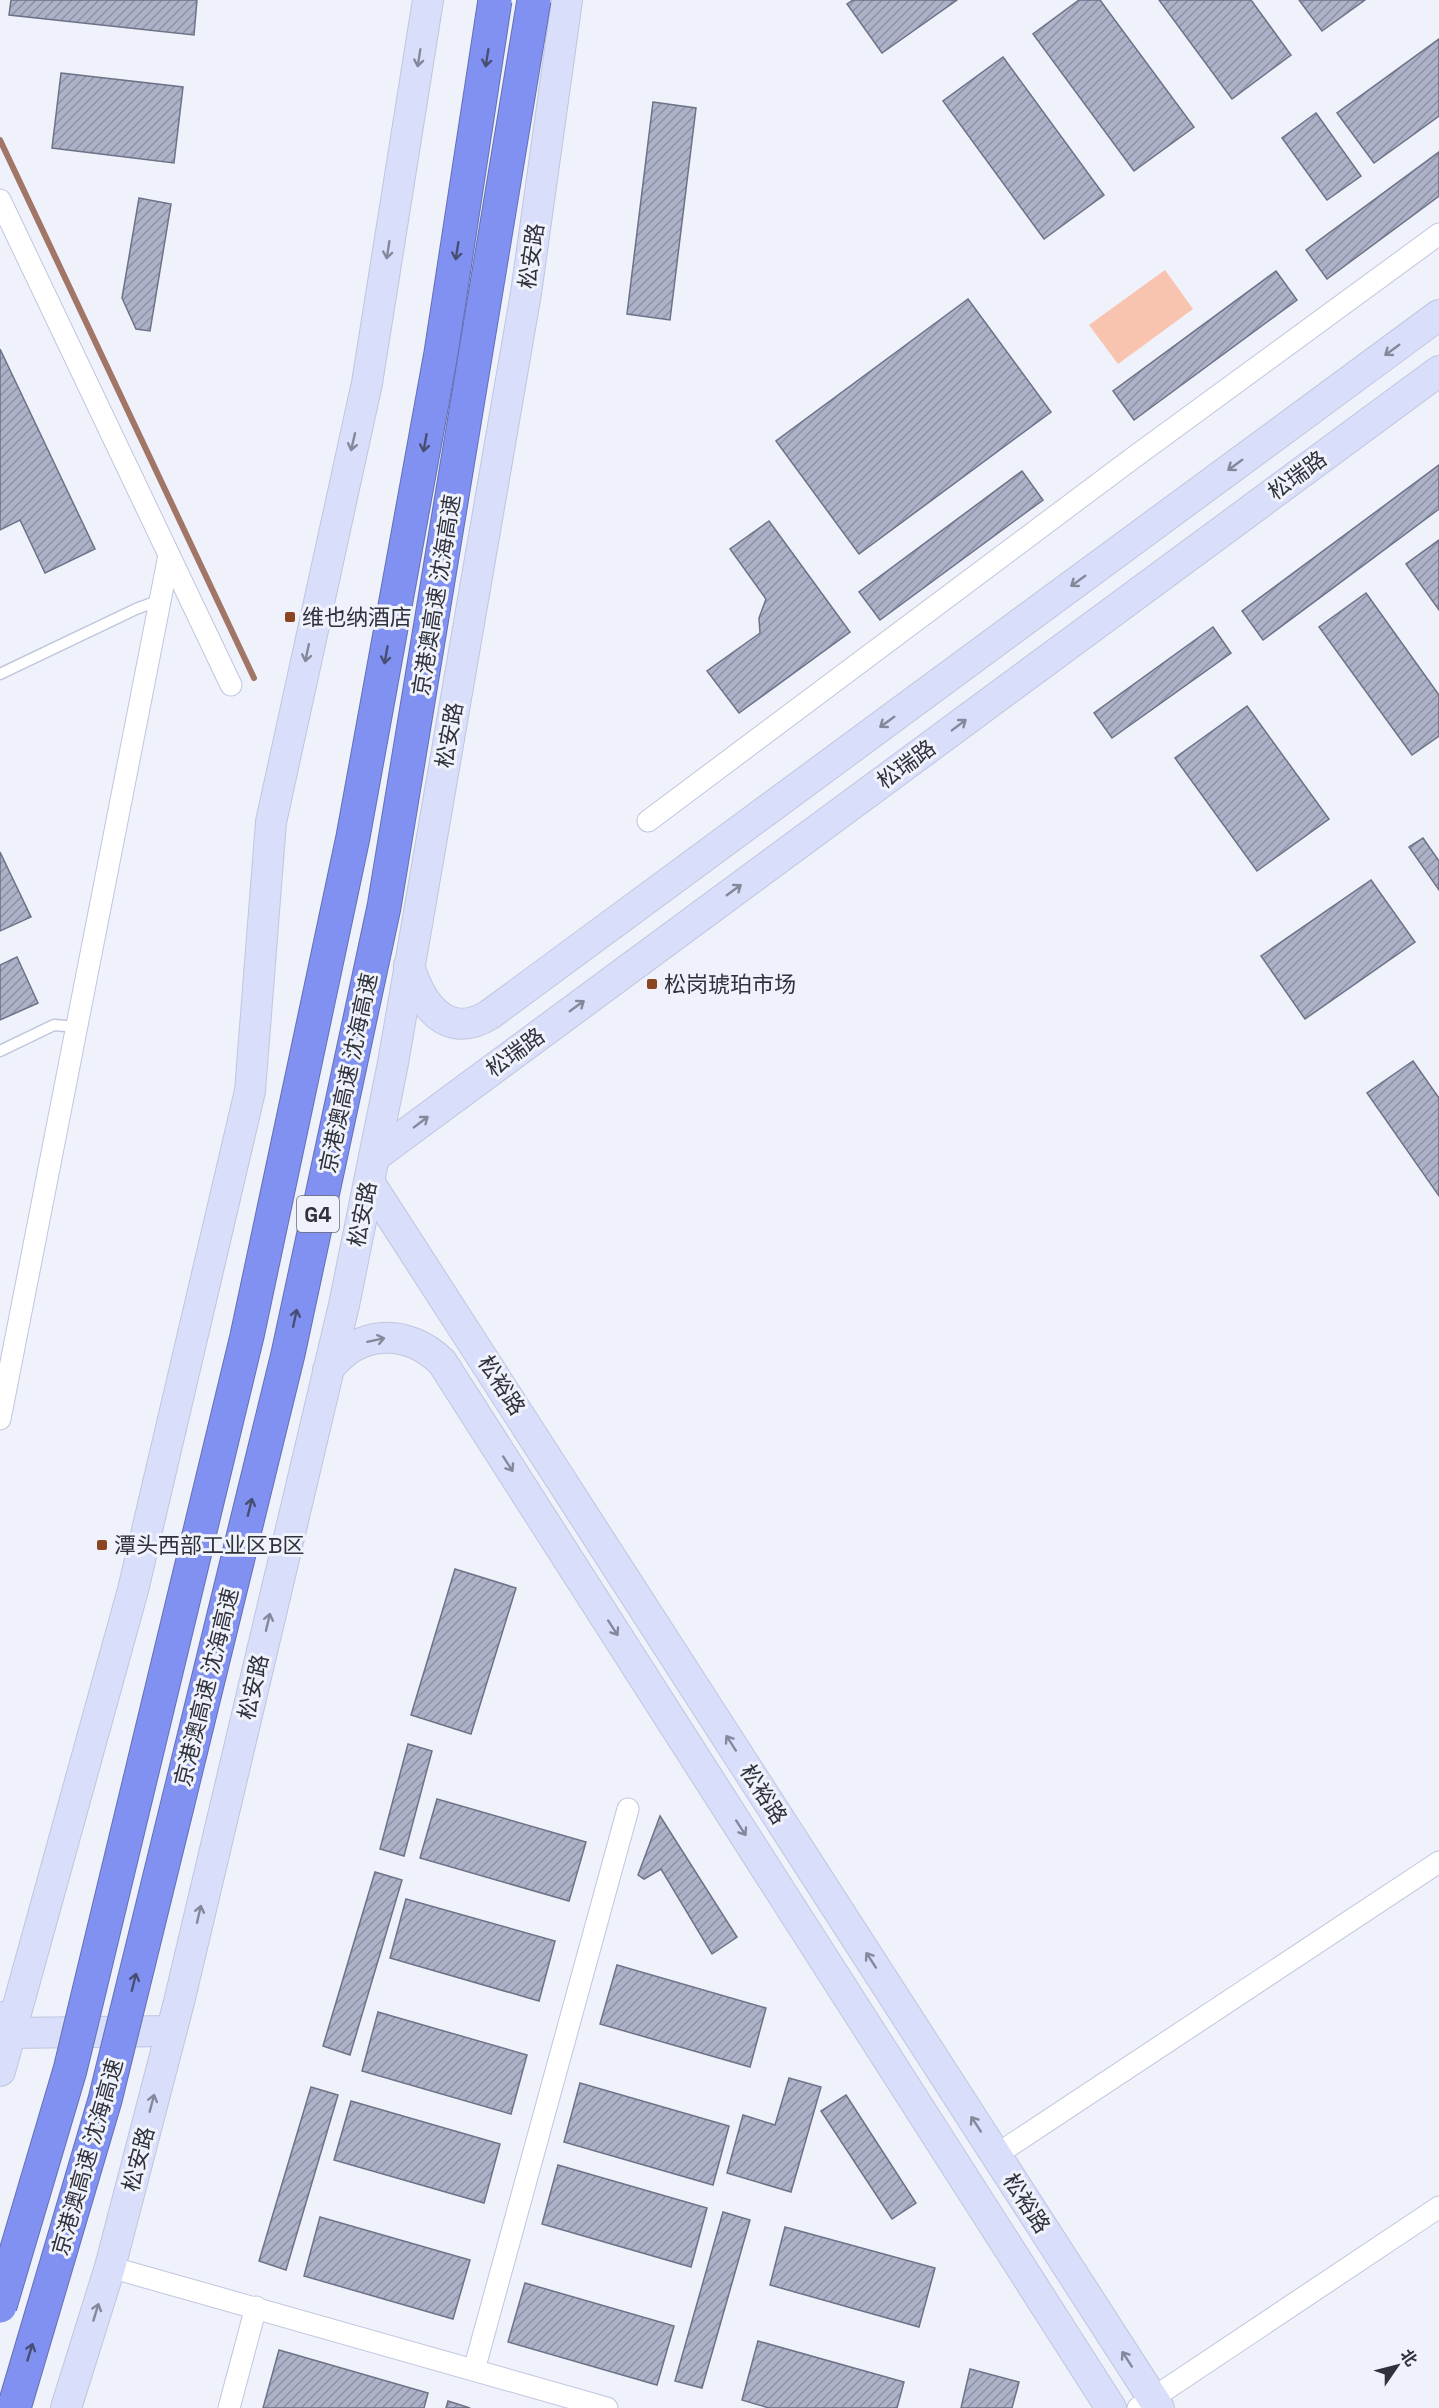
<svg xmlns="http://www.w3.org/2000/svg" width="1439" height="2408" font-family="'Space Grotesk','Noto Sans SC',sans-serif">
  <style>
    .garden { fill: #f8c4af }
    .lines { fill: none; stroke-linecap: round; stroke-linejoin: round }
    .stream { stroke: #a17666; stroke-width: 6 }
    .building { fill: url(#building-hatch); stroke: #6d7287; stroke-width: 1.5 }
    .lane-casing { stroke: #c0c6dd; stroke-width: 13 }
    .street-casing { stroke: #c0c6dd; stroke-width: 23 }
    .secondary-casing { stroke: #c0c6dd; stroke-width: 32 }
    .lane { stroke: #fff; stroke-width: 10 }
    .street { stroke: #fff; stroke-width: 21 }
    .secondary { stroke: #d9defb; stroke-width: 30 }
    .highway-bridge-casing { stroke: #6470b1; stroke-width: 35; stroke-linecap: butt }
    .highway-bridge { stroke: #8091f1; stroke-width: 33 }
    .oneway { stroke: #84889b }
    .oneway2 { stroke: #484e72 }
    .poi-dot { fill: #8c4523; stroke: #eff1fb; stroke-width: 2 }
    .labels { text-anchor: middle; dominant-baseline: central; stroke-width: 6; stroke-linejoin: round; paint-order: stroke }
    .shield { fill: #eff1fb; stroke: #696b75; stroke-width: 1.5 }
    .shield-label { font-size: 21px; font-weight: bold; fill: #30323b }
    .street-label { font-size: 22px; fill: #30323b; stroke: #eff1fb }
    .poi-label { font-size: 22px; fill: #30323b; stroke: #eff1fb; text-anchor: start }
  </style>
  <defs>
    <pattern id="building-hatch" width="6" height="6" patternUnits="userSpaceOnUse" patternTransform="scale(1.5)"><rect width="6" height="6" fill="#adb2c9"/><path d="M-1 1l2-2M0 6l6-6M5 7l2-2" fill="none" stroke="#8d91a4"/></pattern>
  </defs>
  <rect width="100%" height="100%" fill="#eff1fb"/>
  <path class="garden" d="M1165,270L1193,309L1118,364L1089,325Z"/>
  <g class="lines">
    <path class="stream" d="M0,140L254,678"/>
  </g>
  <g class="building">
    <path d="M11,0H197L194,35L9,15Z"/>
    <path d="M853,0H957L882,53L847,4Z"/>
    <path d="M1079,0H1100L1194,127L1134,171L1033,34Z"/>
    <path d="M1159,0H1251L1291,55L1232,99Z"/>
    <path d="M1299,0H1365L1322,31Z"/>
    <path d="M1439,39V116L1374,163L1337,113Z"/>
    <path d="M1003,57L1104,195L1044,239L943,101Z"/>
    <path d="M61,73L183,87L174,163L52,148Z"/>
    <path d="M653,102L696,108L670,320L627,314Z"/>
    <path d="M1316,113L1361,176L1327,200L1282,138Z"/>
    <path d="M1439,152V196L1327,279L1306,250Z"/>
    <path d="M139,198L171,204L150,331L136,329L122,298Z"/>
    <path d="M1276,271L1297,300L1134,420L1113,391Z"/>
    <path d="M968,299L1051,412L859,554L776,441Z"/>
    <path d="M0,349L95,549L45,573L20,520L0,530Z"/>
    <path d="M1439,465V509L1263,640L1242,611Z"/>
    <path d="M1022,471L1043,500L880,620L859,592Z"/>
    <path d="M769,521L850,632L739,713L707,671L760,633L759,618L766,599L730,549Z"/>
    <path d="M1439,540V610L1406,564Z"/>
    <path d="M1366,593L1439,695V736L1412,755L1319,627Z"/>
    <path d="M1213,627L1231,653L1112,738L1094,713Z"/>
    <path d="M1247,706L1329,819L1257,871L1175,758Z"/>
    <path d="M1423,838L1439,861V890L1409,847Z"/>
    <path d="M0,852L31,917L0,931Z"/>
    <path d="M1371,880L1415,942L1305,1019L1261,956Z"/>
    <path d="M17,957L38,1003L0,1020V965Z"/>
    <path d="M1413,1061L1439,1098V1196L1367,1093Z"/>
    <path d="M455,1569L516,1588L471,1734L411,1715Z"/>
    <path d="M408,1744L432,1751L404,1856L380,1849Z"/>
    <path d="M437,1799L586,1842L569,1901L420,1858Z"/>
    <path d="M660,1816L737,1937L712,1954L661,1869L644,1879L638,1875Z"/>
    <path d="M375,1872L402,1880L350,2055L323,2046Z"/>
    <path d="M406,1899L555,1941L539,2001L390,1958Z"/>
    <path d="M617,1965L766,2008L750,2067L600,2024Z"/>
    <path d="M378,2012L527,2055L511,2114L362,2071Z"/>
    <path d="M789,2078L821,2087L791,2192L727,2173L743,2115L775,2125Z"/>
    <path d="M580,2083L729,2126L713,2185L564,2142Z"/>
    <path d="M311,2087L338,2095L286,2270L259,2261Z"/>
    <path d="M846,2095L916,2203L892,2219L821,2111Z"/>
    <path d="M351,2101L500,2144L484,2203L334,2160Z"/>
    <path d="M558,2165L707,2208L691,2267L542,2224Z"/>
    <path d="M723,2212L750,2220L702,2388L675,2381Z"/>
    <path d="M320,2217L470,2260L453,2319L304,2276Z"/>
    <path d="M785,2227L935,2268L919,2327L770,2285Z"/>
    <path d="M525,2283L674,2326L657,2385L508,2342Z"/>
    <path d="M758,2341L904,2382L897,2408H769L742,2400Z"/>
    <path d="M279,2350L428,2393L424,2408H263Z"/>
    <path d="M970,2369L1019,2382L1012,2408H961Z"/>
    <path d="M448,2401L470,2408H446Z"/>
  </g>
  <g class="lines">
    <defs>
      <g id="lane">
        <path d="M0,674L136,609L160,600"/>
        <path d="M0,1051L54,1025L77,1027"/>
      </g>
      <g id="street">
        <path d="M0,200L231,685"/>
        <path d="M648,821L1133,458L1439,234"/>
        <path d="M0,1419L169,555"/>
        <path d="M996,2155L1439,1862"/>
        <path d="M110,2267L607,2408"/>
        <path d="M474,2370L628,1809"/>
        <path d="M229,2408L256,2307"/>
        <path d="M1138,2408L1439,2207"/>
      </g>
      <g id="secondary">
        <path d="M409,965C421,1005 447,1041 489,1015L1439,315"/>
        <path d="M374,1157L1439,371"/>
        <path d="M369,1182L1159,2408"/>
        <path d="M328,1370C358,1329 407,1328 442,1362L1111,2408"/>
        <path d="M0,2017L10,2033L171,2031"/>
        <path d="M0,2071L133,1590L250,1091L271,822L367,383L428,0"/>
        <path d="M66,2408L110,2267L179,2002L344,1305L393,1063L526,293L567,0"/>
      </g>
    </defs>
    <use href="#lane" class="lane-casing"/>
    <use href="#street" class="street-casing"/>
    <use href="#secondary" class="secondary-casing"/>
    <use href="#lane" class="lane"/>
    <use href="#street" class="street"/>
    <use href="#secondary" class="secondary"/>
    <defs>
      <g id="highway-bridge">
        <path d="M0,2306L70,2070L247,1336L353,837L441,353L495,0"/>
        <path d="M14,2408L105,2100L288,1354L384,907L534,0"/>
      </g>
    </defs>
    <use href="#highway-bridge" class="highway-bridge-casing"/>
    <use href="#highway-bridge" class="highway-bridge"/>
  </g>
  <defs><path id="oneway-shaft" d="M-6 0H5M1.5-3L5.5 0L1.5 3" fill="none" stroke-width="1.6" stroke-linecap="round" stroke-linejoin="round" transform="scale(1.5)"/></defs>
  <g class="oneway">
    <use href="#oneway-shaft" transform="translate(419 58) rotate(99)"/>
    <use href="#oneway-shaft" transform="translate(388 250) rotate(99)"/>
    <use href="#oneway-shaft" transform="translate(1392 350) rotate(144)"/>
    <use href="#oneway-shaft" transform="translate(353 442) rotate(103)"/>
    <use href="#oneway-shaft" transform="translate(1235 465) rotate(144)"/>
    <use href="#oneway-shaft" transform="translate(1078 581) rotate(144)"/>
    <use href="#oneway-shaft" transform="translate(307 653) rotate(102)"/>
    <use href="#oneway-shaft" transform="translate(887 722) rotate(144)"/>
    <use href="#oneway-shaft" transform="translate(959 725) rotate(-37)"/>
    <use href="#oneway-shaft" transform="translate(734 890) rotate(-36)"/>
    <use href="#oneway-shaft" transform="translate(577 1006) rotate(-36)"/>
    <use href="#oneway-shaft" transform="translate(421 1122) rotate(-37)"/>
    <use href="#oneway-shaft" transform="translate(376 1340) rotate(-12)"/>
    <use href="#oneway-shaft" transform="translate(508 1464) rotate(57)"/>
    <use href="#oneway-shaft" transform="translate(268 1622) rotate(-77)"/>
    <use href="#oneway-shaft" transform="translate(613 1628) rotate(57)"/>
    <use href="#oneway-shaft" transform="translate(731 1743) rotate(-123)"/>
    <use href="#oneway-shaft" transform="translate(741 1828) rotate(57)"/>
    <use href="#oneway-shaft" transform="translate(199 1914) rotate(-77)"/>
    <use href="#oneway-shaft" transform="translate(871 1960) rotate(-123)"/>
    <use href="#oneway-shaft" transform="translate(152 2103) rotate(-75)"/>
    <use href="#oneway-shaft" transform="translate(976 2124) rotate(-123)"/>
    <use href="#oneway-shaft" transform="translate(96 2312) rotate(-73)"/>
    <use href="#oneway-shaft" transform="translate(1127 2359) rotate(-123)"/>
  </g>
  <g class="oneway2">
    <use href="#oneway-shaft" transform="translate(487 58) rotate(99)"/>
    <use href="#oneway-shaft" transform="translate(457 251) rotate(99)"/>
    <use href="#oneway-shaft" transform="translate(425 443) rotate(100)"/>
    <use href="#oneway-shaft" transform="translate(386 655) rotate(100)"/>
    <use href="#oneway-shaft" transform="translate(295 1318) rotate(-78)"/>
    <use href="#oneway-shaft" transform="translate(250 1507) rotate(-76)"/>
    <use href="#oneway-shaft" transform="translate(134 1982) rotate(-76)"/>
    <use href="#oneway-shaft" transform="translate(30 2352) rotate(-73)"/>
  </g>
  <g class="poi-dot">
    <rect x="284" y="611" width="12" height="12" rx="3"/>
    <rect x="646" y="978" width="12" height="12" rx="3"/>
    <rect x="96" y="1539" width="12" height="12" rx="3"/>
  </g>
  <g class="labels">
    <rect class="shield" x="297" y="1196" width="42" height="36" rx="4.5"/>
    <g class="shield-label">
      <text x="318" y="1214">G4</text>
    </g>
    <g class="street-label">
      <text transform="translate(531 256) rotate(-82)">松安路</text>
      <text transform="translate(1297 475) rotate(-36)">松瑞路</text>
      <text transform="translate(436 595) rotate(-81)">京港澳高速 沈海高速</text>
      <text transform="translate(449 735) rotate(-80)">松安路</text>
      <text transform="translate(906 764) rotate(-36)">松瑞路</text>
      <text transform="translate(515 1052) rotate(-36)">松瑞路</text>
      <text transform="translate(348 1073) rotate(-78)">京港澳高速 沈海高速</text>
      <text transform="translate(362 1214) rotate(-79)">松安路</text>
      <text transform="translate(502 1385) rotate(57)">松裕路</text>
      <text transform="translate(206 1687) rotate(-76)">京港澳高速 沈海高速</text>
      <text transform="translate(253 1687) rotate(-77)">松安路</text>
      <text transform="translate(764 1794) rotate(57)">松裕路</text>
      <text transform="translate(87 2157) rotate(-74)">京港澳高速 沈海高速</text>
      <text transform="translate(138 2159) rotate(-75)">松安路</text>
      <text transform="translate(1027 2203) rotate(57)">松裕路</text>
    </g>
    <g class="poi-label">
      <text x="302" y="617">维也纳酒店</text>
      <text x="664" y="984">松岗琥珀市场</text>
      <text x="114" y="1545">潭头西部工业区B区</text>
    </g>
  </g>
  <g transform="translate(1397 2366) rotate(55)" stroke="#eff1fb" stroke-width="4.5" paint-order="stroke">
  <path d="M0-4.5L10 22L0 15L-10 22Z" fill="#30323b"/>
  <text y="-9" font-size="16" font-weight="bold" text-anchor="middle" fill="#30323b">北</text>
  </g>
</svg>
